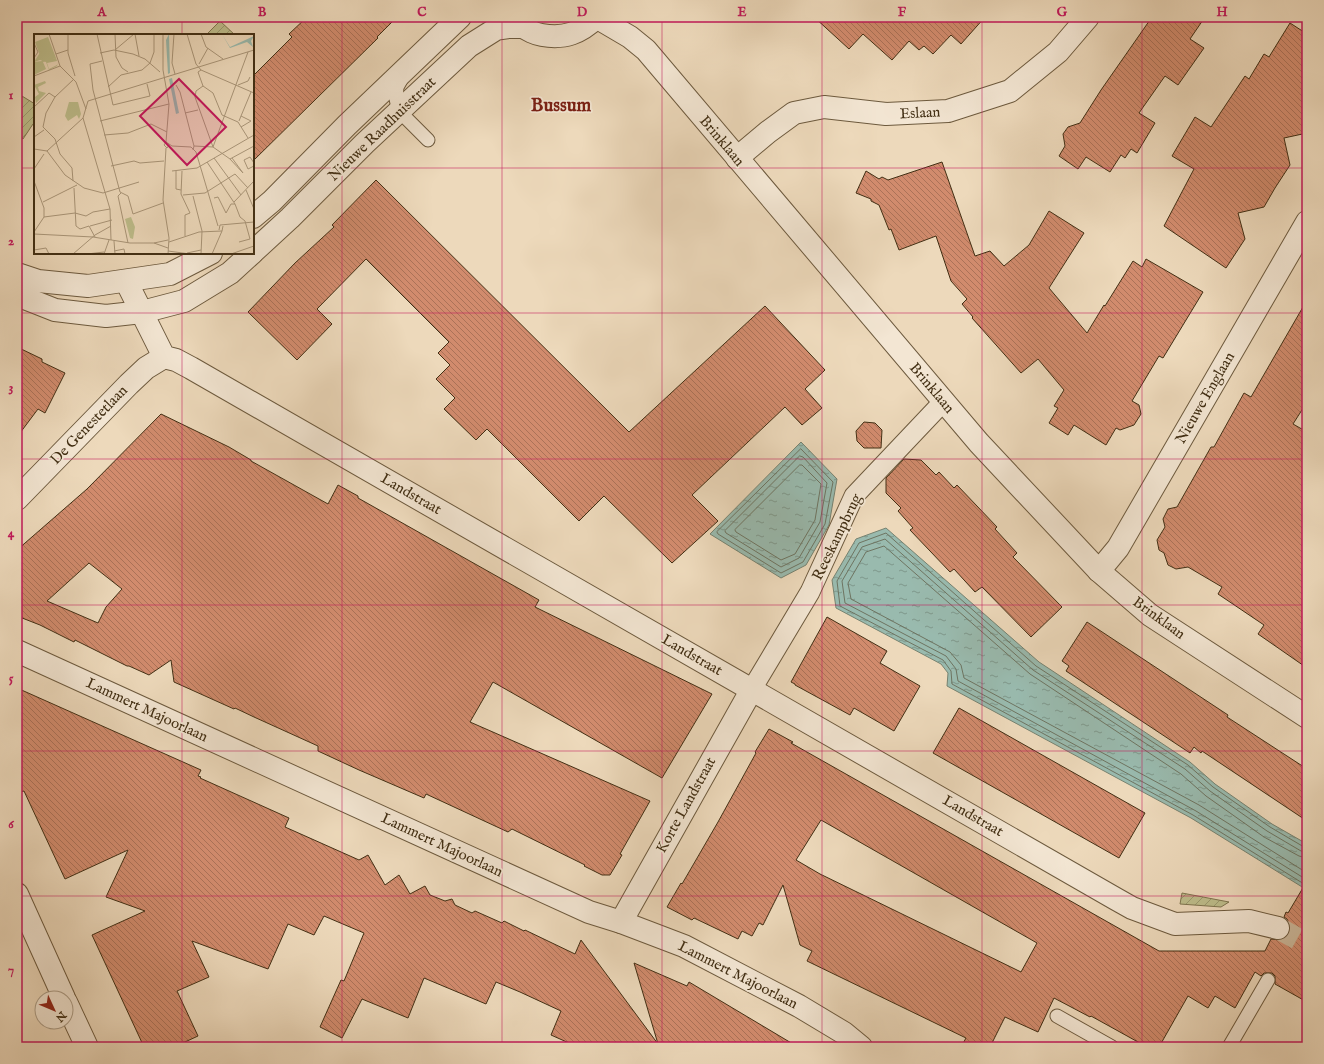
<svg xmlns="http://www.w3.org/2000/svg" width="1324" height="1064" font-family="'IM FELL English',serif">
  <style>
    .garden { fill: url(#garden-furrows); stroke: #807650 }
    .water { fill: url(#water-ripples); stroke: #768270 }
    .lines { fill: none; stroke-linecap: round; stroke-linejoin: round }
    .shore { stroke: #6e7461; stroke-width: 1 }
    .building { fill: url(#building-back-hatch); stroke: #422f14; fill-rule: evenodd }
    .minor-tunnel { stroke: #cbb79a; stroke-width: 22; stroke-dasharray: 22 11; stroke-linecap: butt }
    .service-casing { stroke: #6d5a3e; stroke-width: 15 }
    .pedestrian-casing { stroke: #6d5a3e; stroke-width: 21 }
    .minor-casing { stroke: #6d5a3e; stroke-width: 24 }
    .tertiary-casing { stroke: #6d5a3e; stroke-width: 24 }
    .service { stroke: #f3e6d3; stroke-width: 13 }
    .pedestrian { stroke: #f3e6d3; stroke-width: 19 }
    .minor { stroke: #f3e6d3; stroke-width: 22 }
    .tertiary { stroke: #f3e6d3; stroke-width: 22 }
    .grid { fill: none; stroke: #c2185b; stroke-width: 1; stroke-opacity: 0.55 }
    .labels { text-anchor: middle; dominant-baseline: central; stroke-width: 3.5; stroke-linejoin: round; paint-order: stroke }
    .street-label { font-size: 15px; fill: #422f14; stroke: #f3e6d3 }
    .district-label { font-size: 19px; font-weight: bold; fill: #7a1f14; stroke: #f3e6d3 }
    .inset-road { fill: none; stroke: #a99578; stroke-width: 1 }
    .view { fill: #c2185b; fill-opacity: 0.15; stroke: #c2185b; stroke-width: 2 }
    .inset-edge { fill: none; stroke: #422f14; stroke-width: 2 }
    .neatline { fill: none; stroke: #c2185b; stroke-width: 1.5 }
    .grid-label { font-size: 13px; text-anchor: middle; font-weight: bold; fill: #c2185b }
  </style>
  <defs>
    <pattern id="garden-furrows" width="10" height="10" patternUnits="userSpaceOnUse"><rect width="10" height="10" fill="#bebe8c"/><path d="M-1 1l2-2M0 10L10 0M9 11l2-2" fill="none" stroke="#9c9b71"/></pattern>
    <pattern id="water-ripples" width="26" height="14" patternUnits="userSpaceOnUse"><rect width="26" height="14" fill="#99baae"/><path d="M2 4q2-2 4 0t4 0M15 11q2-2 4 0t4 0" fill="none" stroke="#7e988c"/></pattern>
    <pattern id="building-back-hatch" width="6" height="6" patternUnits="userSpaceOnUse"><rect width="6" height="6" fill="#d18b6d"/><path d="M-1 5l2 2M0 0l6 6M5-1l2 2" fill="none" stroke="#ab7258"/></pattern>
  </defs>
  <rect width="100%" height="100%" fill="#edd9bb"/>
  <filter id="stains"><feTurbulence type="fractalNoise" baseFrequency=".005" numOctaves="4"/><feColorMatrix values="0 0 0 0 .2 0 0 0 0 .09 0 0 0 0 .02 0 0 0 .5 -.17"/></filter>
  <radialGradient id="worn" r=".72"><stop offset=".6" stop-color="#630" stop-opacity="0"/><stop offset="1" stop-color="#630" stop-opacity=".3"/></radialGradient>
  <g class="garden">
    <path d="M220,21L235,35H206Z"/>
    <path d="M17,93L35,104V123L33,124L23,139L17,136Z"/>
    <path d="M1182,893L1229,902L1221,907L1180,904Z"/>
  </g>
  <g class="water">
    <path d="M801,442L837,479L829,525L806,565L781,578L710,534Z"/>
    <path d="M886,528L1039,662L1190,762L1215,784L1272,824L1307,844V890L1191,818L947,686L948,673L941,664L836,608L832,580L856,539Z"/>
  </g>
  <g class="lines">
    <g class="shore">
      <path d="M801,449L833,482L825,524L803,562L781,573L718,534L717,532Z"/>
      <path d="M800,456L803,457L827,483L820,522L799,558L781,567L726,533L725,531Z"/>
      <path d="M800,465H802L821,484L815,520L795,554L781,560L736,532L735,530Z"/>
      <path d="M1307,852L1301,851L1267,831L1210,791L1185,769L1033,670L885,539L862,547L842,581L845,603L946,656L956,669L958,681L1196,811L1307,880"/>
      <path d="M1307,858L1299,856L1264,837L1206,796L1181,774L1030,674L884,546L866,552L848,583L851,599L950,652L961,665L964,678L1199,805L1307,873"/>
      <path d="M1304,884L1193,815L952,684L951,671L943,660L840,606L837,581L859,543L886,533L1036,666L1188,765L1213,787L1270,827L1304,847H1307"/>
    </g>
  </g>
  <g class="building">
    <path d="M307,17H397L377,37L378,38L253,161V76L292,37L289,34Z"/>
    <path d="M814,17H985L961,44L951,35L933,54L924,46L919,50L909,41L892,60L863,34L849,49Z"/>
    <path d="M1152,17H1205L1190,39L1204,48L1178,85L1165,76L1139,113L1155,123L1137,153L1131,149L1125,158L1121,155L1110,172L1086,157L1078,169L1059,156L1065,146L1063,134L1068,127L1080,123L1101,90Z"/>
    <path d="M1290,23L1307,34V133L1284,138L1290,165L1275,188L1264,207L1238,213L1245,239L1226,268L1164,226L1194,169L1172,156L1195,117L1211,127L1245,76L1249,79L1264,54L1269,57Z"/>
    <path d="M942,162L975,256L990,251L1004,266L1029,245L1049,211L1084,233L1049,288L1087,333L1104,305L1105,306L1133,261L1142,267L1146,259L1203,292L1163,358L1159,356L1132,401L1139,405L1141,414L1134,425L1120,430L1116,428L1106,445L1074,425L1068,435L1049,423L1058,408L1054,406L1064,390L1038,359L1021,373L972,318L973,317L962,304L967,299L951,281L936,236L899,250L891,229L889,230L879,205L871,201V199L856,193L866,171L879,179L882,177L888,180Z"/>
    <path d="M376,180L629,432L765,306L825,370L805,389L822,408L802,425L785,407L692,495L718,521L672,563L604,496L579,521L487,429L476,440L444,409L455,398L436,379L450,365L438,353L449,342L366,259L317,309L332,324L297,360L248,312L295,263L334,227L332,225Z"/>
    <path d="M1307,300V402L1293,424L1307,432V668L1258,634L1264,625L1218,594L1222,587L1188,567L1176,569L1168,565L1164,553L1159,550L1157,540L1165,527L1163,519L1168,509L1177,507L1211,447H1214L1244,393L1251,397Z"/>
    <path d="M17,347L42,359V362L65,373L45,413L38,409L17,437Z"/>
    <path d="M161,414L229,447L251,460V461L328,504L338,485L358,496V498L539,600L535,607L712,694L662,778L493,682L470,722L650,801L620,854L622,855L610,875H602L584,866L585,865L512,829L508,832L426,794L424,798L359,770L318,751V746L254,717L235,708L234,709L174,682L171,660L149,675L129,666H127L75,640L74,642L40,625L17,616V550L87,489ZM89,563L122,589L106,607L98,623L47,601Z"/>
    <path d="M864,422L875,423L882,430L881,448H864L857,441L856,431Z"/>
    <path d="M904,459L921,460L936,475L939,472L954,488L957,485L997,527L995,529L1017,553L1013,557L1062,607L1031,637L982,587L975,592L954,569L950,572L910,530L913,528L898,511L901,508L886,493V478Z"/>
    <path d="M827,617L887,651L880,663L920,686L894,731L854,708L850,715L795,685V684L791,682Z"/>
    <path d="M1087,622L1228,715L1227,717L1307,769V821L1202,751L1201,753L1194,747L1190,753L1066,671L1069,666L1062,661Z"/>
    <path d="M17,688L201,770L198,776L201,777L200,778L289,818L285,827L359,860L368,855L385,885L399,875L410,894L425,886L430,895L445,901L452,899L455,905L472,913L475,911L502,923L504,921L524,931L525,930L575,954L581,940L658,1044L634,963L687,986L689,982L798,1047H578L551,1035L561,1011L520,992L496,982L486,1004L424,978L408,1018L362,999L342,1038L320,1027L341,980L344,981L364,933L324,916L314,935L288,924L268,969L192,941L209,977L177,991L198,1036L174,1047H144L92,935L145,911L106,897L128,850L65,879L24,791L17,793Z"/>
    <path d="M959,708L1145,813L1119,858L933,753Z"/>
    <path d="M769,729L793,742L791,743L1159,951H1265L1271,939L1281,940L1287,936L1290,931V925L1287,919L1284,917L1286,912L1288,913L1307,881V1002L1275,984V976L1272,973H1264L1261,976L1255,972L1235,1008L1215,996L1208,1008L1188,996L1159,1047H1147L1091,1016L1090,1017L1054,998L1038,1032L1005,1017L990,1047H961L966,1038L807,961L812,951L800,945L783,885L763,925L759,923L752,936L742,931L738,939L694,918L692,920L667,907L681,883L682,884L718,822L756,753L755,752ZM821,820L1037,943L1021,972L820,874L796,860Z"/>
  </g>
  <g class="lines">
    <path class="minor-tunnel" d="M1278,928L1307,944"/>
    <defs>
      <g id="service">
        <path d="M402,78L397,87L396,99L399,111L428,140"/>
        <path d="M1057,1016L1112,1047"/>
        <path d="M1229,1047L1268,980"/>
      </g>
      <path id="pedestrian" d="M752,689L810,592L854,496L943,402"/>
      <g id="minor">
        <path d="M737,158L768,132L794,113L824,107L886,114L948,111L1010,91L1058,52L1088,17"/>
        <path d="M126,281L164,357L176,360L191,368L1116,899L1132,908L1175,924L1249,921L1278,928"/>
        <path d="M17,499L129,384L146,368L164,357"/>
        <path d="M1099,571L1118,548L1307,222"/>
        <path d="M17,651L589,912L621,922L684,946L799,1006L844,1033L861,1047"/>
        <path d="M17,894L64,998"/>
        <path d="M621,922L752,689"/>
        <path d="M66,1002L87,1047"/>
      </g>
      <g id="tertiary">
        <path d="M513,17C516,20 519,23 522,26C527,30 536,34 542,35C565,39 580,33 597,17"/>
        <path d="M596,17L630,37L646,50L979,443L1099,571L1150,615L1307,717"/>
        <path d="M253,217L272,201L347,125L460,17"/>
        <path d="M253,252L290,218L365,143L469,46L496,29L509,27H523"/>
        <path d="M17,274L38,281L88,286L170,274L211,253"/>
        <path d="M17,295L55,310L106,316L142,312L184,301L230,273L252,253"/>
      </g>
    </defs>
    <use href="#service" class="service-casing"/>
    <use href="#pedestrian" class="pedestrian-casing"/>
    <use href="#minor" class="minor-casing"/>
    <use href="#tertiary" class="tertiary-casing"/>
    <use href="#service" class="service"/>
    <use href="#pedestrian" class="pedestrian"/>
    <use href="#minor" class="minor"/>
    <use href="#tertiary" class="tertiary"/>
  </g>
  <path class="grid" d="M182,17V35M342,17V1047M502,17V1047M662,17V1047M822,17V1047M982,17V1047M1142,17V1047M17,168H35M253,168H1307M182,253V1047M17,313H1307M17,459H1307M17,605H1307M17,751H1307M17,896H1307"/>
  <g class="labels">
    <g class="street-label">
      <text transform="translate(920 113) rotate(-3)">Eslaan</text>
      <text transform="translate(382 129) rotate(-44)">Nieuwe Raadhuisstraat</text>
      <text transform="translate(722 141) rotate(50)">Brinklaan</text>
      <text transform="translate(932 388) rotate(50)">Brinklaan</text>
      <text transform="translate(1205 398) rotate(-60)">Nieuwe Englaan</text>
      <text transform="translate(89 425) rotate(-46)">De Genestetlaan</text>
      <text transform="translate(411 494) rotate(30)">Landstraat</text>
      <text transform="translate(837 537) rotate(-64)">Reeskampbrug</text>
      <text transform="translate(1159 618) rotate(36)">Brinklaan</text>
      <text transform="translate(692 655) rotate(30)">Landstraat</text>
      <text transform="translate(147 710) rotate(25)">Lammert Majoorlaan</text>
      <text transform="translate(686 805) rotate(-61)">Korte Landstraat</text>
      <text transform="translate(973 816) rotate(30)">Landstraat</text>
      <text transform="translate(442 845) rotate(25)">Lammert Majoorlaan</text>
      <text transform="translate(738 975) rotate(27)">Lammert Majoorlaan</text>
    </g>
    <g class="district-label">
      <text x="561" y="106">Bussum</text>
    </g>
  </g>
  <g transform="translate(34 34)">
    <rect width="220" height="220" fill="#edd9bb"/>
    <path d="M14,3L22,24L9,28L12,35L0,41V28L8,27L1,8ZM35,68H44L47,80L45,85L43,81L34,87L31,82ZM97,183L101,193L99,205L96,204L91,185Z" fill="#bebe8c"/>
    <path d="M7,17L9,26L22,24L23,27L13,29L15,35L23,31L24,29L23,32L15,36L12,28L6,26L0,28ZM11,47L12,49L4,53L5,57L12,59L2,69L1,63L5,60L0,51Z" fill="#bebe8c"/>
    <path d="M135,0L136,39L134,40L132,6ZM188,0L196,13L220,2L217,7L219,13L213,8L196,14ZM138,44L145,79L142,80L135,45Z" fill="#99baae"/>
    <path class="inset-road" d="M15,0L26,32L42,48L52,75M34,0V19L41,42M63,0L79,71L116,62L113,50M81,0L82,23L88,34L94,38M101,0L105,22M129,0V36L135,70L132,108L130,111L133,114L135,111M140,0L138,29L141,40M153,0L162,30L167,36L220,59M167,0L172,13L189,25M0,9L4,18L0,24M81,16L100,0M66,19L80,16L99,20L111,25L126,38M22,20L34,16M68,27L56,30L59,56L86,158M165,30L174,14M167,36L164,38L169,52L179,59L188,81L204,88L214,104M0,42L26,32M142,51L146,58L160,112L159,116M204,51L214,47L216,43M169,52L162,57L161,63L179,113M74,53L87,41L108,36L116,29L120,18V0M0,73L15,59L21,63M151,79L164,76M207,82L217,58M49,84L76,175L77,206M66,87L135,70M205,87L207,82L217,87L207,93M70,101L94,99L117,90L133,98M0,103L10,96M132,108L138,112L157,113L162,118L184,192M160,112L179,113L196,125L220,112M179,113L214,18M132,114L129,166L135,204M0,115L13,117L31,141L50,154L69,159L105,148M13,117L49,84L54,67L220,16M180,124L207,161M196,125L209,139L198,124M173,128L201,170L206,183L211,187L216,205L205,208M220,129L216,123L210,126L214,135L220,132M77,132L100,127L106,129L130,127M0,135L10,120M138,137L163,134L220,101M142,137V155L147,156M148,137L147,160L156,179L151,181V202M0,147L10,174V183L0,198M39,147L38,134L26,120L21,105L9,93L12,79L21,63L40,45M40,154L42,192L46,195L55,192L61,203M212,156L220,175M86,158L94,162L99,180L129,169M87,159L84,162L94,209M149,161L171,159L201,140L214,154M159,162L168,197L167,220M180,164L184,163L192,179L197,170H201M9,168L43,151M200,168L220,147M10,183L41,179L52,182L59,178L76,175M56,192L78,186M185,196L186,191L220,188M0,200L59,203L96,209H120L134,206M80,207L81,220M135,208L165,198L188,197L189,192M120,209L134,214M0,216L12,214L15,220M80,217L90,215L91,220M134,217L156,220M153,219L167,216M39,220L61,201L77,192M53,220L70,218M70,220L75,206M134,220L135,204M178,220L188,197M197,220L220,212"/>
    <path class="view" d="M145,45L192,93L153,131L106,82Z"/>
    <rect width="220" height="220" class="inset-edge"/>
  </g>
  <rect width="1324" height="1064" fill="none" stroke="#edd9bb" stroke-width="44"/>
  <g transform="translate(54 1010) rotate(134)"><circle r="19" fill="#f3e6d3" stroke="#ac9d87"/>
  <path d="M0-3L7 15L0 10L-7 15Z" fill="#8f2418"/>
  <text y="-6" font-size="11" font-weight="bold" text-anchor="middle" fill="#422f14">N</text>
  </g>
  <rect x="22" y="22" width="1280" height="1020" class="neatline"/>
  <g class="grid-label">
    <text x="102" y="16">A</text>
    <text x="262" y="16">B</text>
    <text x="422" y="16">C</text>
    <text x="582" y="16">D</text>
    <text x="742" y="16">E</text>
    <text x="902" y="16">F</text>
    <text x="1062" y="16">G</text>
    <text x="1222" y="16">H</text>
    <text x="11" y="99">1</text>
    <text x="11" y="245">2</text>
    <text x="11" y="391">3</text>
    <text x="11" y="537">4</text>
    <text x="11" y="682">5</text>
    <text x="11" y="828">6</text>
    <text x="11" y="974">7</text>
  </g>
  <rect width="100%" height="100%" filter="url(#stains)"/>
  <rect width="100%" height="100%" fill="url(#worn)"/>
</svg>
